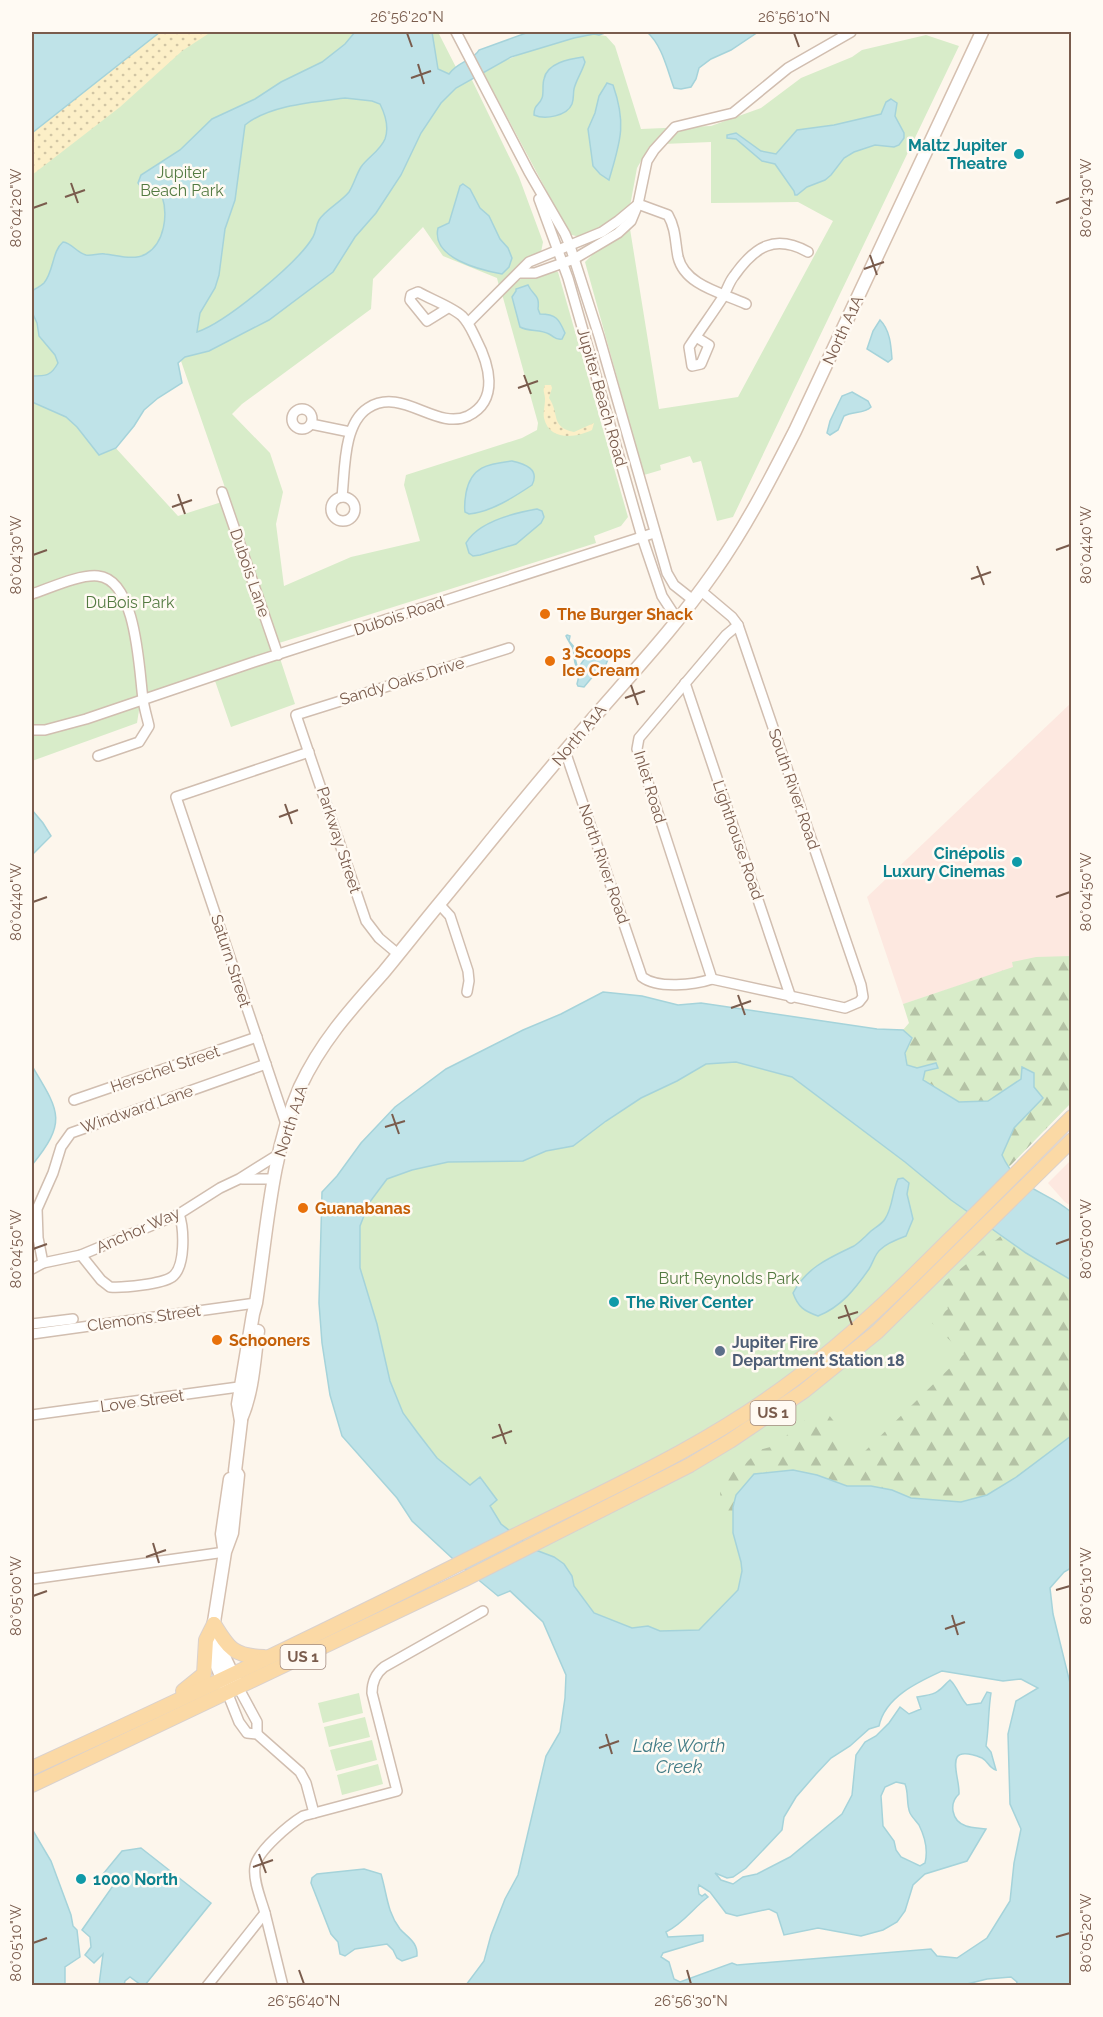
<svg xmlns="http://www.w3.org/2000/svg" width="1103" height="2017" font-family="Raleway,sans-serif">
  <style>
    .commercial { fill: #fde8e0 }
    .green { fill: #d8ecc9 }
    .forest { fill: url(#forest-firs) }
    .sand { fill: url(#sand-dots) }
    .water { fill: #bfe3e8; stroke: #a5d3da; stroke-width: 1.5; fill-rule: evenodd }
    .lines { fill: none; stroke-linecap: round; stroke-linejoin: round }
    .street-casing { stroke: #d1beb0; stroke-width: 12 }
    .secondary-casing { stroke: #d6c0b0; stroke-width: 15 }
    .primary-casing { stroke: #dad1cd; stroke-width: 16 }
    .street { stroke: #fff; stroke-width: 9 }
    .secondary { stroke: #fff; stroke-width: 12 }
    .primary { stroke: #fbd9a5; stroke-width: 14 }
    .ticks { fill: none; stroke: #7a5c4d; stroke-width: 2 }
    .culture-dot { fill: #0f9aa8; stroke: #fffaf3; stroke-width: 2 }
    .food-dot { fill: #e8710a; stroke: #fffaf3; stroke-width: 2 }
    .service-dot { fill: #5c6f8a; stroke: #fffaf3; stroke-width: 2 }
    .labels { text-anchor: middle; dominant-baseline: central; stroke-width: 5; stroke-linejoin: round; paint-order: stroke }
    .shield { fill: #fffaf3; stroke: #a28b7f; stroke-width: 1.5 }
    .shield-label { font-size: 15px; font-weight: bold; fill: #7a5c4d }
    .culture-label { font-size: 16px; font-weight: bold; fill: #0d838f; stroke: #fffaf3; text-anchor: end }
    .park-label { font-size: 16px; fill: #537a41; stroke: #fffaf3 }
    .street-label { font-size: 16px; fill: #7a5c4d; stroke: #fffaf3 }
    .food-label { font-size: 16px; font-weight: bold; fill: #c56008; stroke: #fffaf3; text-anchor: start }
    .service-label { font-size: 16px; font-weight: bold; fill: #4e5e75; stroke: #fffaf3; text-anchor: start }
    .water-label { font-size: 18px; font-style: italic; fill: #437c86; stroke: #fffaf3 }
    .neatline { fill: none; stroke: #7a5c4d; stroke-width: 2 }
    .ticks-label { font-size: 15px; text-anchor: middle; fill: #7a5c4d }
  </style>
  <defs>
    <pattern id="forest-firs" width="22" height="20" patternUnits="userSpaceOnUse" patternTransform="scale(1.5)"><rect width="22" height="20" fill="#d8ecc9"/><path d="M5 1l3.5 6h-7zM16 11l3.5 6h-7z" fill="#b4c2a5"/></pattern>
    <pattern id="sand-dots" width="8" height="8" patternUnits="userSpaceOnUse" patternTransform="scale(1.5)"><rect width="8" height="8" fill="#fcefc7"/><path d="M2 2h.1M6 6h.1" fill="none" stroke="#d1c5a4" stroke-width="1.8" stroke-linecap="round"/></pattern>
  </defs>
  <rect width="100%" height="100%" fill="#fdf6ec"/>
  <g class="commercial">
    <path d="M1071,703V960L1025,964L903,1004L867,897Z"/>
    <path d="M1071,1160V1206L1065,1202L1048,1183Z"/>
  </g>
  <g class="green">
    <path d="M98,32H438L463,81L471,78L519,177L543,242L541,252L527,258L499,286L497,278L443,256L423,227L373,279L371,309L242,404L232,414L270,453L283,492L276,524L284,586L351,557L420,541L404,485L406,475L522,438L537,430L538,423L502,294C521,275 528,276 553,271L558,272L628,517L621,526L594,536L596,543L279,643L181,361L185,357L177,358L113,445L178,516L228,500L295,704L231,727L214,678L140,704L137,723L32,761V86Z"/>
    <path d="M594,34L606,36L615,46L641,129L711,126L761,108L801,78L852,57L862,50L926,35L959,46L733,517L717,521L701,461L693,463L690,456L660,465L661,470L644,475L585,262L596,251L630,229L659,409L738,397L833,221L798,202L711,203V142L663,144L649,147L637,168L630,206L610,223L580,237L568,234L552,201L483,72C517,53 556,40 594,34Z"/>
    <path d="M736,1062L792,1077L905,1162L951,1200L1026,1253L1071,1280V1436L733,1506V1533L741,1562L742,1571L738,1590L699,1630L660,1631L648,1626L632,1628L594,1613L574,1586L572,1576L554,1557L533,1549L501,1524L490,1506L497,1500L480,1478L470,1485L437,1458L403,1413L390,1381L377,1324L360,1268V1226L369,1203L387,1179L412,1170L448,1162L523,1161L546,1151L573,1146L606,1121L641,1098L677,1081L706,1064Z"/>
    <path d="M359,1693L363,1713L323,1723L318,1703Z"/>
    <path d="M365,1717L370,1737L329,1747L324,1727Z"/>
    <path d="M372,1740L377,1760L336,1771L330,1750Z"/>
    <path d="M378,1764L383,1784L342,1795L337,1775Z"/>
  </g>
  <g class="forest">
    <path d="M1071,956V1103L1008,1168L1002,1154L1014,1128L1043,1098L1021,1079L988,1101L959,1102L923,1080L924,1071L907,1065L903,1030L909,1023L903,1004L1013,967L1012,962L1036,957Z"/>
    <path d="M1001,1236L1071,1280V1436L1015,1478L987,1495L961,1502L911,1498L892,1490L871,1486H847L817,1475L793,1470L775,1473L733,1507V1533L726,1522L721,1509L720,1490L728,1475L743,1466L759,1450L774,1446L822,1406L843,1433L835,1443L844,1454L861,1455L964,1354L932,1323L948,1309L938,1287Z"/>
  </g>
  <g class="sand">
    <path d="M156,32H211L182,51L120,107L32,175V133L140,47Z"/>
    <path d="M545,385H551L552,388L549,398C560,414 550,427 574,432L594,423L592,430C576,438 549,441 544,418C543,412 545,406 545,399C545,393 542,391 545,385Z"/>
  </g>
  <g class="water">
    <path d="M32,32H160L32,133Z"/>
    <path d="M355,32H432L438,69L449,74C457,62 474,60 479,50L529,32H608L599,35L594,34L574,38L511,57L456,88L441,103L421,133L401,175L376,213L355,237L333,272L269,320L209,351L185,357L178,363L182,383L158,398L144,410L134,426L116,448L99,455L77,427L66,417L32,402V376C46,376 51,376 58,363L55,355L39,336L37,323L32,312V291C35,289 41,286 44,283C54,271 52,251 63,242C72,243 77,253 86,255C92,256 99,253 105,254C117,255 134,261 146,254C165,243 168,214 162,196L143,190L138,183L141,175L180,150L212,119L255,99L281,82L322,62L345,44ZM345,98L372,101L380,104C385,114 389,128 385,139C380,151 368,157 361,167C356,175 354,184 349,192C341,202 325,210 319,220C316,225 316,232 313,237C298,263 225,323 197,332L200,313L215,288L219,275L225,229L235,200L245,125C269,105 314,102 345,98Z"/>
    <path d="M647,32H758L731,50L711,59L699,68L696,79L691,87L681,89L674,88C667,69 662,45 647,32Z"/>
    <path d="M583,57L585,62C582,72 576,80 574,89C573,94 574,99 572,104C567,116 545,120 534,115C534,104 539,106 542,98C544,93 542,85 544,79C547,63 569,59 583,57Z"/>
    <path d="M607,83L613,85C627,125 620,142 609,180L600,174L593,166L588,129L595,113L599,96Z"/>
    <path d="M891,99L897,103L895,116L904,133V138L899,145L894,147L875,145L854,152L844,158L831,175L825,180L807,187L797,195H795L794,191L775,164L762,161L736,139L727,138V135L736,133L761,151L776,154L797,130L834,125L881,114L886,102Z"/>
    <path d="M463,184L470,189L480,208L489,216L500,239L508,248L512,258L509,267L502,274C480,270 431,258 438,228L449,223L460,186Z"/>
    <path d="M528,285C533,296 540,294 538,309L540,314C556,314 559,319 565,333L562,339C555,340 555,337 549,334C540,329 529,332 520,327L512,297L516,291V289Z"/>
    <path d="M880,320C890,330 891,345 892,359L888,362L867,349L873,331Z"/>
    <path d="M852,392L868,401L871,407C864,414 853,411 844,416L838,430L830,435L827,433L830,421L842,396Z"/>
    <path d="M512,461C525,464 540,469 532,485C514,497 491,512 469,514L465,512C464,505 465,499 466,493C471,466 488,464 512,461Z"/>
    <path d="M537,509L542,511L544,517L541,523L516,544L480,555L473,556L469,553L466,543C478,522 514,513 537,509Z"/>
    <path d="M567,635L570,636L569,641L574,647V654L577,666L579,667L585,658C596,660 595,657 602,649H605L609,652L608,659L603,672L594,675L584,687L578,686L577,684L580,672C572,660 576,663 573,649C572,645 568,641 566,636Z"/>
    <path d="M32,810L43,823L51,836L32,855Z"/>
    <path d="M603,992L642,996L678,1005L701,1003L877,1029L903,1030L912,1038L905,1053L907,1065L917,1068L936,1063L938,1068L925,1071L923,1080L959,1102L988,1101L1021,1079L1022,1067L1034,1073V1087L1043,1098L1014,1128L1002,1155C1018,1191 1046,1190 1071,1212V1280L1026,1253L951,1200L905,1162L792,1077L736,1062L706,1064L677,1081L641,1098L606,1121L573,1146L546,1151L523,1161L448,1162L412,1170L387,1179L369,1203L360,1226V1268L377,1324L390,1381L403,1413L417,1432L437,1458L470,1485L480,1477L497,1500L490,1506L501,1524L533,1549L554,1557L564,1564L572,1576L574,1586L594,1613L632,1628L648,1626L660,1631L699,1630L738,1590L742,1571L741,1562L733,1533V1507L736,1495L754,1474L793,1470L817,1475L847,1486H871L892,1490L911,1498L961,1502L987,1495L1015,1478L1071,1436V1568L1064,1572L1050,1588L1053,1614L1072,1691L1071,1985H1016L1017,1982L1011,1977L987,1979L959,1986L466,1985L484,1961L491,1935L505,1899L518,1875L546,1756L560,1732L565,1698L566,1675L543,1622L510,1591L498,1596L452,1558L412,1521L397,1498L342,1436L330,1395L322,1343L319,1303L322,1192L337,1176L361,1143L395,1107L446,1069L523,1030L561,1014ZM942,1671L1003,1681L1021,1679L1038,1688L1016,1701L1008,1734L1010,1804L1021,1829L1014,1863L1010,1901L987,1938L957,1958L937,1956L931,1949L737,1965L732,1963L680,1982L674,1979L669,1962L661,1957L663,1953L703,1941V1935L668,1937L666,1932C684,1923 693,1908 708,1897L705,1894L702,1896L699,1894L698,1888L699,1885L710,1892L726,1913L737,1916L769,1909L777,1913L784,1935L818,1928L861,1936L883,1930L897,1922L905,1911L913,1885L925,1874L967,1861L986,1829C980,1828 972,1828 966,1826C951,1821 949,1803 959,1794C960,1775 941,1742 982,1758C988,1761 989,1768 996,1770L991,1752L986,1746C989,1727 988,1712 991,1693L987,1692L981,1703L967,1705C960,1698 957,1686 950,1680C945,1684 943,1688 938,1691C932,1696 925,1695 917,1697L921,1709L909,1714L900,1707L889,1723L876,1736L865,1742L856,1755L852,1795L842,1814L790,1857L757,1874L743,1877L733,1884L721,1880L715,1873L727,1878L733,1877L746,1868L782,1830L784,1817L796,1797L816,1774L831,1758L850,1746L869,1729L879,1726C885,1697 918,1682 942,1671ZM896,1782L905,1784C909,1794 906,1804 910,1813C912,1817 916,1821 919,1825C925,1837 928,1851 925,1863L920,1866L901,1857L896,1850L894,1841L883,1826L881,1796L885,1787Z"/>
    <path d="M32,1066C59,1111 68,1121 32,1165Z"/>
    <path d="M903,1178L909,1183L907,1194L913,1219L906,1236C898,1239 887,1243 881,1249C875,1253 873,1263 869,1269C855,1289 841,1307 818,1316C804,1311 798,1307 793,1293C807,1267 829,1258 854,1246C860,1242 866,1236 871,1231C876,1227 882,1224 885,1219C893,1207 892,1192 898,1179Z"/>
    <path d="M32,1829L51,1861L71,1915L73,1926L77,1930L80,1957L65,1967V1985H32Z"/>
    <path d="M141,1848L211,1903L145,1985H141L130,1977L125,1981L124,1985H99L103,1954L94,1963L85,1955L91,1947L90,1937L82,1930L115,1883L103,1874L122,1851Z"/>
    <path d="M364,1869L381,1874C387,1894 387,1912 400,1929C408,1938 418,1942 417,1956L402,1961L397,1958L393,1950L387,1944L355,1949L345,1956L340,1954L338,1942L331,1934L311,1883L312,1878L317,1874Z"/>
  </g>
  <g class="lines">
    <defs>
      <g id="street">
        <path d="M456,32L529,172L565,234L570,246L599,336L667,573L674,585L693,600"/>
        <path d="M539,199L568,278L642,537L662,596L677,619"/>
        <path d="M638,204L668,215C676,229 675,242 678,257C685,286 723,293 746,304"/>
        <path d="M519,273H535L574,259L618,233L631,221L638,204L647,161L654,150L675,127L733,113L788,68L851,32"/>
        <path d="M468,323L529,262L602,232L618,221L636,206"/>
        <path d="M696,337L709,345L701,364L692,366L689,347C700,330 712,314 723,297C727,290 729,282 734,276C755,246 775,234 808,252"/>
        <circle cx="302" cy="419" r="10"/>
        <path d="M311,424L350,432"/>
        <path d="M222,492L278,655"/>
        <path d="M342,497C345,470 343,424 368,408C402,386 436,431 468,416C500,400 489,364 476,339C472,331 469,323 462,316C452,307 430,299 418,292L411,295L410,300L427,321L448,308"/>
        <circle cx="343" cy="509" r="12"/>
        <path d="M32,594C50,588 80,574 98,576C137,580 139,671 143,699C144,708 147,717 149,726L139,742L98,756"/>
        <path d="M685,683L791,998"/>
        <path d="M32,730H45L86,719L254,662L654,533"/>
        <path d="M565,751L642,977C658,989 694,985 712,979L845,1008L859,1002L863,997L861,985L738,625L732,617L700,590"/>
        <path d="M439,904L450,916L468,971L469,981L467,992"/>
        <path d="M398,954L379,938L366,921L296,715L509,648"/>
        <path d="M712,979L637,749L639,738L726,635L738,625"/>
        <path d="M74,1100L257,1037"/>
        <path d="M286,1124L176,797L309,752"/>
        <path d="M242,1179H274"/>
        <path d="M81,1255L101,1280L110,1287C123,1288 162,1284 172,1277C186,1267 184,1228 179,1214"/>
        <path d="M43,1263L38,1238L37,1209L53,1173L61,1147L71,1133L266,1064"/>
        <path d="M32,1269L43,1263L81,1255L179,1214L220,1188L239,1179L279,1154"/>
        <path d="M32,1324L73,1319"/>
        <path d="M32,1334L256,1303"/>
        <path d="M32,1415L246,1386"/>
        <path d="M32,1579L225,1552"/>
        <path d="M238,1687L257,1722V1734"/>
        <path d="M227,1692L239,1722L247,1733L257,1734L300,1772L306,1783L314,1813"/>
        <path d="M265,1913L283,1986"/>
        <path d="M207,1986L265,1913C261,1899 253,1881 255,1867C257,1851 290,1824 303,1816L397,1791L372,1693C372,1682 375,1674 384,1667L483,1611"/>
      </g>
      <g id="secondary">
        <path d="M241,1419C253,1391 254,1361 258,1331"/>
        <path d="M224,1548L222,1534L230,1479"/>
        <path d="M216,1631L220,1648L236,1682"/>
        <path d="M226,1688L214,1659L211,1641L225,1552L232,1533L238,1475L235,1471L241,1421L238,1404L253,1314L256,1303C267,1231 271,1154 300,1087C321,1042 350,1010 383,973C402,950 420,927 439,904C481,853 523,800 566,750C615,691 670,635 714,572C745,528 770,480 795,431L982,32"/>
      </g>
      <g id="primary">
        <path d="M214,1624C229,1649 234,1656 264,1657"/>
        <path d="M183,1691L204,1674L206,1640L214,1624"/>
        <path d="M32,1768C194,1694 355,1617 514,1536C611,1488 710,1444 796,1378C851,1337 900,1289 949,1240C990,1200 1031,1158 1072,1117"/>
        <path d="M32,1785L463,1580L690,1465L730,1441L804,1391L877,1332L1072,1140"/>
      </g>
    </defs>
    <use href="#street" class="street-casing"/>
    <use href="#secondary" class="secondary-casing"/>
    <use href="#primary" class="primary-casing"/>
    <use href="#street" class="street"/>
    <use href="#secondary" class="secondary"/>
    <use href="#primary" class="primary"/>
  </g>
  <path class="ticks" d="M407,33L412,47M794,33L799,47M418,64L424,84M411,78L431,71M71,183L78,203M65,197L85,190M1056,203L1070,198M33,208L47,203M870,255L877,275M864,269L884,262M524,375L531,394M518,388L538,381M178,494L185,514M172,507L192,500M1056,550L1070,545M33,555L47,550M977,566L984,585M971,579L991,572M631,685L638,705M625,698L645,691M285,804L292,824M279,817L298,810M1056,897L1070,892M33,902L47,897M738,995L745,1015M731,1008L751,1001M392,1114L399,1134M385,1127L405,1121M1056,1244L1070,1239M33,1249L47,1244M845,1305L852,1325M838,1318L858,1312M499,1424L506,1444M492,1438L512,1431M153,1543L159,1563M146,1557L166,1550M1056,1590L1070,1586M33,1596L47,1591M952,1615L958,1635M945,1629L965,1622M606,1734L612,1754M599,1748L619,1741M259,1854L266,1873M253,1867L273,1860M1056,1937L1070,1933M33,1943L47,1938M299,1970L304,1984M687,1970L691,1984"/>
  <g class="culture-dot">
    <circle cx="1019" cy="154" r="6"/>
    <circle cx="1017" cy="862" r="6"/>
    <circle cx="614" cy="1302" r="6"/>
    <circle cx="81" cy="1879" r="6"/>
  </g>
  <g class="food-dot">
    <circle cx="545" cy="614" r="6"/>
    <circle cx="550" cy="661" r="6"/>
    <circle cx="303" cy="1208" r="6"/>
    <circle cx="217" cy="1340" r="6"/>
  </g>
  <circle class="service-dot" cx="720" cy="1351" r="6"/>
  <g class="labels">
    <g class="shield">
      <rect x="750.5" y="1401" width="45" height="24" rx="4.5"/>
      <rect x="280.5" y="1645" width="45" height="24" rx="4.5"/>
    </g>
    <g class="shield-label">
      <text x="773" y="1413">US 1</text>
      <text x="303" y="1657">US 1</text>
    </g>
    <g class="culture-label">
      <text x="1007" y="145">Maltz Jupiter<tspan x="1007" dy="18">Theatre</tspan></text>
      <text x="1005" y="853">Cinépolis<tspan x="1005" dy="18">Luxury Cinemas</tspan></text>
      <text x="626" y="1302" text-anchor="start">The River Center</text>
      <text x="93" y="1879" text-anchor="start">1000 North</text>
    </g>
    <g class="park-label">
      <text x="182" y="172">Jupiter<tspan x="182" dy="18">Beach Park</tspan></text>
      <text x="130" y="602">DuBois Park</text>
      <text x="729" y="1278">Burt Reynolds Park</text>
    </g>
    <g class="street-label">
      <text transform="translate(843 330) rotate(-65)">North A1A</text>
      <text transform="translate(602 397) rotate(74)">Jupiter Beach Road</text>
      <text transform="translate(250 573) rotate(71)">Dubois Lane</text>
      <text transform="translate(399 616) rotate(-18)">Dubois Road</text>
      <text transform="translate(402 681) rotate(-17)">Sandy Oaks Drive</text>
      <text transform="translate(579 735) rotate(-50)">North A1A</text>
      <text transform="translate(650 787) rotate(73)">Inlet Road</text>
      <text transform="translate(794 789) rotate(71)">South River Road</text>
      <text transform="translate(339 840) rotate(72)">Parkway Street</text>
      <text transform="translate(738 840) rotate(71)">Lighthouse Road</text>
      <text transform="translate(604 864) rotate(71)">North River Road</text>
      <text transform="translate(231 961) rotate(72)">Saturn Street</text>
      <text transform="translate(165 1069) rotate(-19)">Herschel Street</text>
      <text transform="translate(137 1109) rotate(-19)">Windward Lane</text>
      <text transform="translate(291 1121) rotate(-72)">North A1A</text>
      <text transform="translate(138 1230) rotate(-24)">Anchor Way</text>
      <text transform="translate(144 1318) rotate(-8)">Clemons Street</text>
      <text transform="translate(142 1401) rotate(-8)">Love Street</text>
    </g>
    <g class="food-label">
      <text x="557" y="614">The Burger Shack</text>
      <text x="562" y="652">3 Scoops<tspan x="562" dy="18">Ice Cream</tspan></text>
      <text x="315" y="1208">Guanabanas</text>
      <text x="229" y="1340">Schooners</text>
    </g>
    <g class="service-label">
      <text x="732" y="1342">Jupiter Fire<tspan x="732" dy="18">Department Station 18</tspan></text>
    </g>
    <g class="water-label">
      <text x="679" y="1745">Lake Worth<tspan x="679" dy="21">Creek</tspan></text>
    </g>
  </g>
  <rect width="1103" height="2017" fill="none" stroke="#fffaf3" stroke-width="66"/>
  <rect x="33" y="33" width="1037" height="1951" class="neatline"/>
  <g class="ticks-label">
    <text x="407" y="22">26°56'20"N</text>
    <text x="794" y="22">26°56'10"N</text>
    <text transform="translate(1086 198) rotate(-90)" y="5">80°04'30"W</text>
    <text transform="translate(16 208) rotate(-90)" y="5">80°04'20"W</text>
    <text transform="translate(1086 545) rotate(-90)" y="5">80°04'40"W</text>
    <text transform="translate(16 555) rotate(-90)" y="5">80°04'30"W</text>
    <text transform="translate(1086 892) rotate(-90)" y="5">80°04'50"W</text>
    <text transform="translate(16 902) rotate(-90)" y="5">80°04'40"W</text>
    <text transform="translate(1086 1239) rotate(-90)" y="5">80°05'00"W</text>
    <text transform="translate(16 1249) rotate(-90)" y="5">80°04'50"W</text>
    <text transform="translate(1086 1586) rotate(-90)" y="5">80°05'10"W</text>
    <text transform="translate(16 1596) rotate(-90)" y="5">80°05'00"W</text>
    <text transform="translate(1086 1933) rotate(-90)" y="5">80°05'20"W</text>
    <text transform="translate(16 1943) rotate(-90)" y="5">80°05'10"W</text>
    <text x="304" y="2006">26°56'40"N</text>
    <text x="691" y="2006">26°56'30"N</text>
  </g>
</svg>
